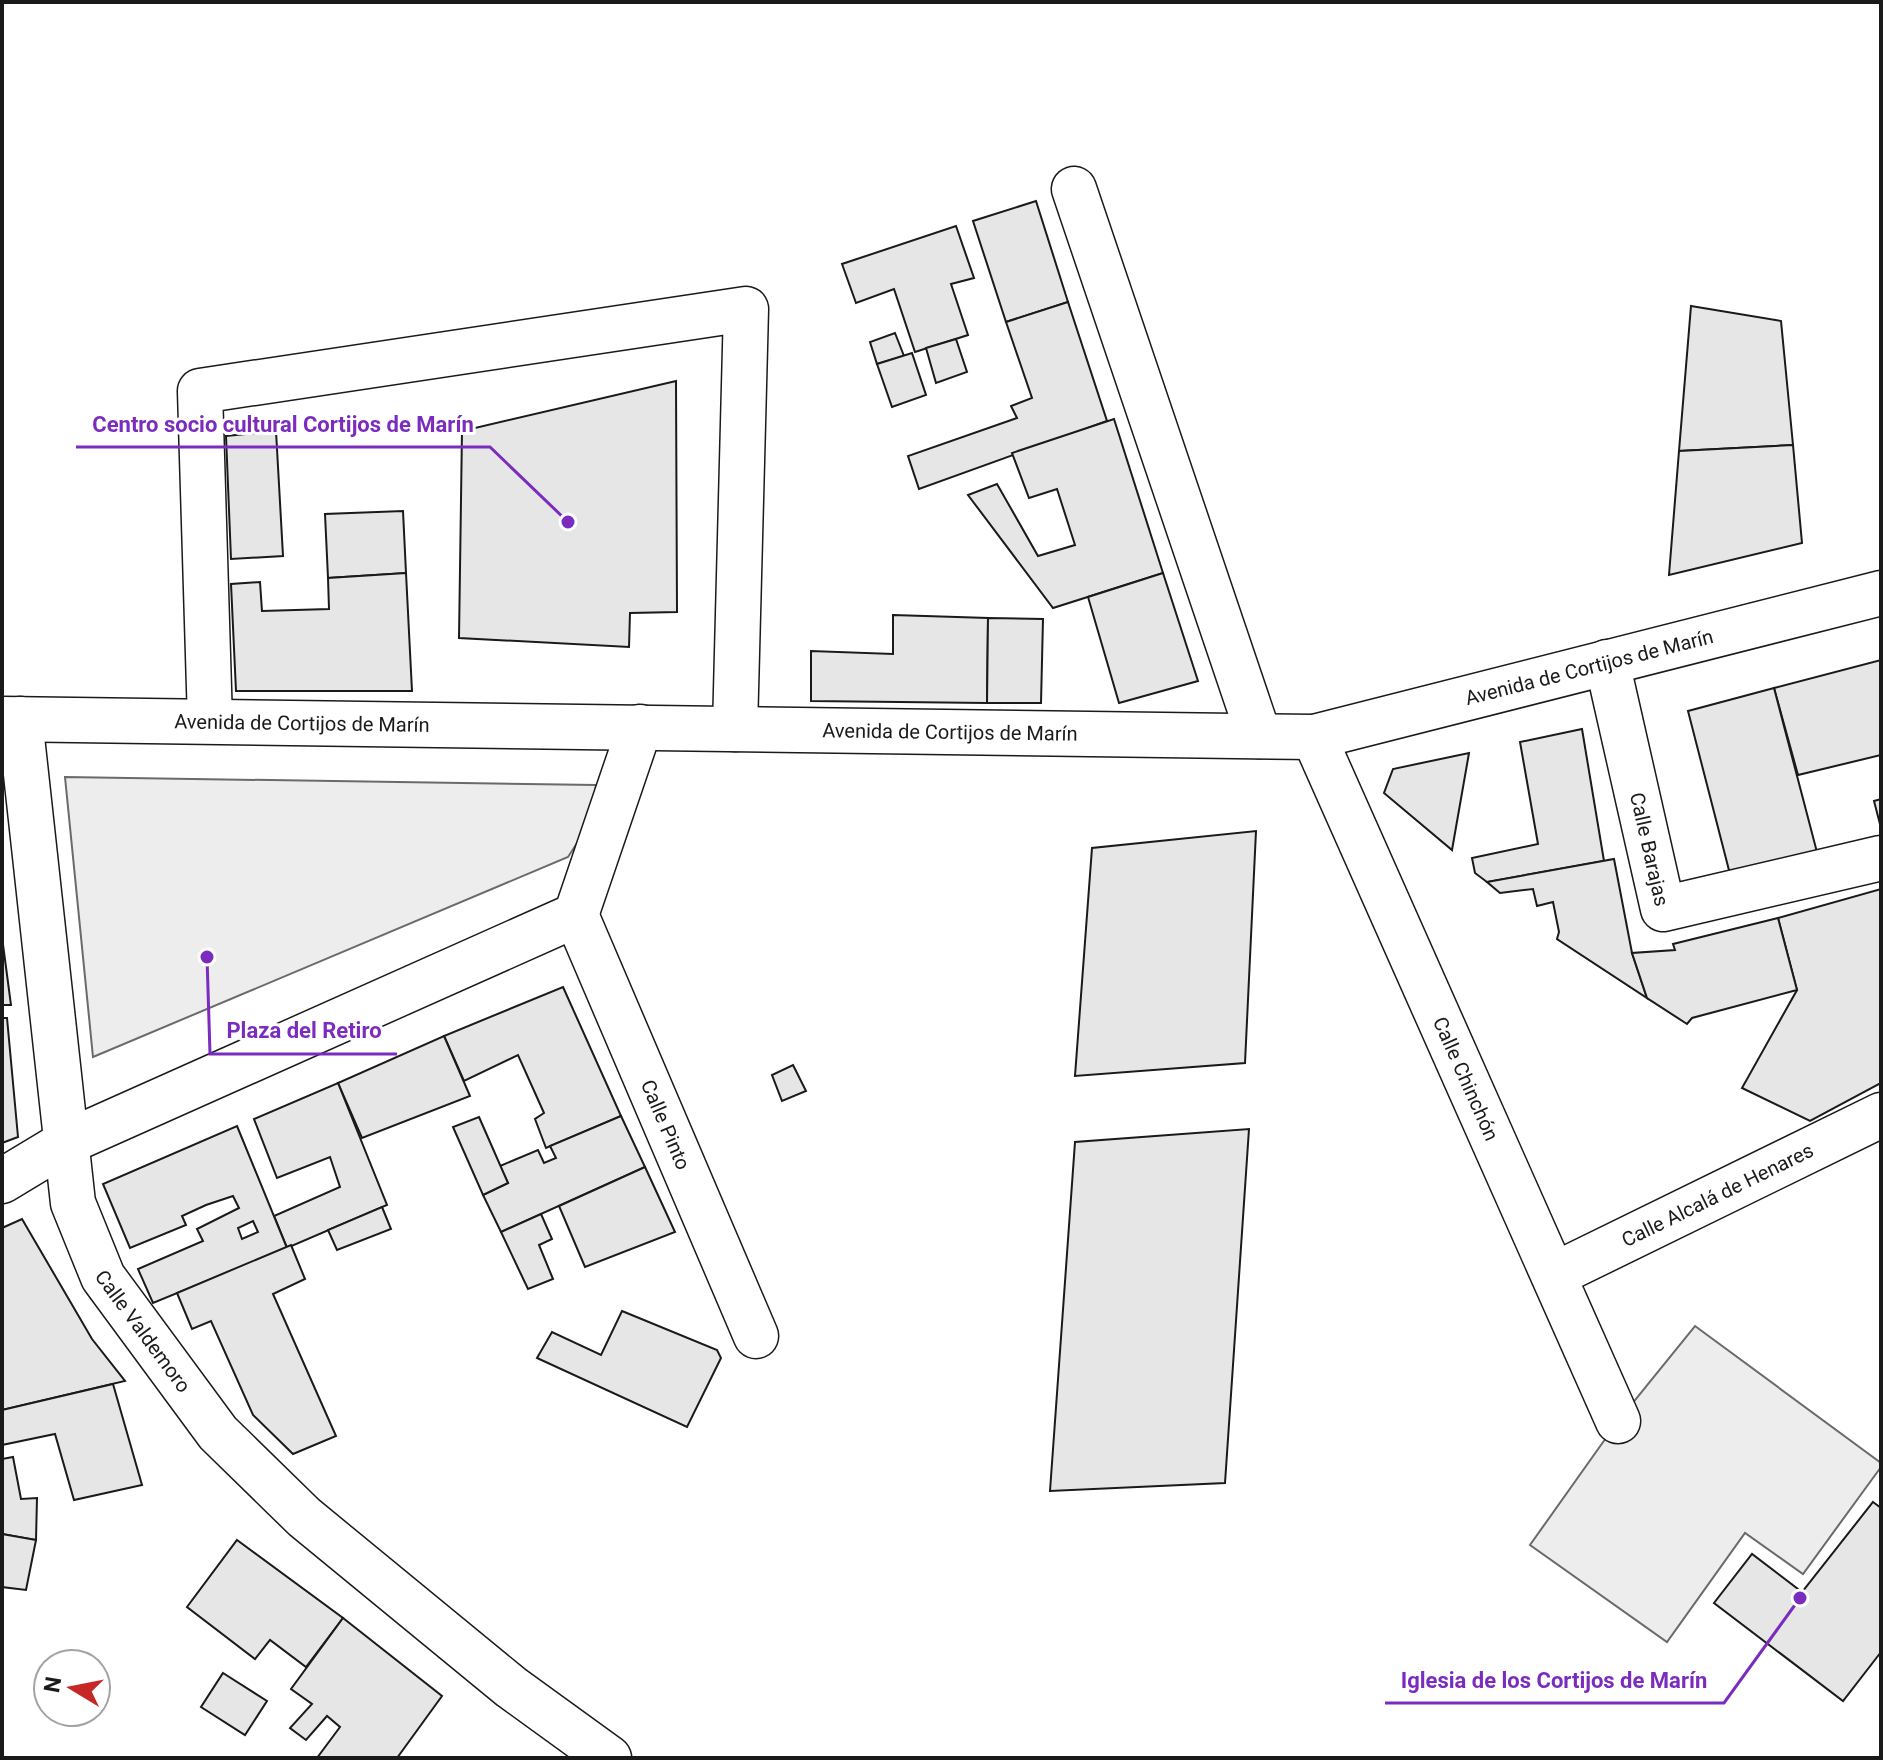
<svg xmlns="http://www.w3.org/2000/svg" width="1883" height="1760" font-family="Roboto,sans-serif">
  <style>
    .built { fill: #ededed; stroke: #6a6a6a; stroke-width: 2 }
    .building { fill: #e6e6e6; stroke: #1a1a1a; stroke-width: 2; fill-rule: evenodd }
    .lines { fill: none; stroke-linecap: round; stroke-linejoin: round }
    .minor-casing { stroke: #1a1a1a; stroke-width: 47 }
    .minor { stroke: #fff; stroke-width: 44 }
    .labels { text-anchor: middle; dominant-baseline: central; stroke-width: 6; stroke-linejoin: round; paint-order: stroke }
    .street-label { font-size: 20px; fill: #1a1a1a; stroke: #fff }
    .leader { fill: none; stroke: #7b2cbf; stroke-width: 3 }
    .callout-dot { fill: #7b2cbf; stroke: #fff; stroke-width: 3 }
    .callout-label { font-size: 22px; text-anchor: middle; font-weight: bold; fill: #7b2cbf; stroke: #fff; stroke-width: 6; stroke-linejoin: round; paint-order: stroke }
  </style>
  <rect width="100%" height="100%" fill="#fff"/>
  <g class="built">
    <path d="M65,777L596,785L592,820L568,857L93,1057Z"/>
    <path d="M1695,1326L1881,1463V1467L1803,1574L1745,1533L1667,1642L1530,1545L1618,1421Z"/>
  </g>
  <g class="building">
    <path d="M1036,201L1068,302L1006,322L973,221Z"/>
    <path d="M956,226L974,278L951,284L968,335L915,352L894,289L856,303L842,264Z"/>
    <path d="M1068,302L1107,421L919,489L908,456L1017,418L1011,406L1032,398L1006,322Z"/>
    <path d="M1691,306L1781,321L1793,445L1679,451Z"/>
    <path d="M895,333L904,356L877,364L870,342Z"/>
    <path d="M956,339L967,372L936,383L926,348Z"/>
    <path d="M912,353L926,395L892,407L877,364Z"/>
    <path d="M676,381L677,612L630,613L629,647L459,638L462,431Z"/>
    <path d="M1114,419L1163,573L1053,608L968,495L997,484L1038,556L1075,545L1057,489L1029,498L1012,453Z"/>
    <path d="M276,431L283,556L231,559L226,436Z"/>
    <path d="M1793,445L1802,543L1669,575L1679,451Z"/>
    <path d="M403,511L406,573L328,578L325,514Z"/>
    <path d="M406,573L412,691H236L231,584L260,582L262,611L329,609L328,578Z"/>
    <path d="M1163,573L1198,681L1119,703L1088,597Z"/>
    <path d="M893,615L988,618L987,703L811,701V651L893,654Z"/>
    <path d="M988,618L1043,619L1041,703H987Z"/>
    <path d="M1881,660V755L1798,775L1774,688Z"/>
    <path d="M1774,688L1818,856L1731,878L1688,711Z"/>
    <path d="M1582,729L1604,861L1487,882L1475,873L1472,858L1538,844L1520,742Z"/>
    <path d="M1469,753L1452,850L1384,793L1393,769Z"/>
    <path d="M1881,799V828L1874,801Z"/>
    <path d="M1256,831L1245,1063L1075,1076L1092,848Z"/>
    <path d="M1614,859L1632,953L1647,998L1557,939L1559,932L1553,902L1537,906L1533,889L1500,893L1487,882Z"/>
    <path d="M1881,889V1083L1810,1121L1742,1088L1797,990L1778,918Z"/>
    <path d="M1778,918L1797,990L1692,1018L1687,1024L1647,998L1632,953L1675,950L1673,944Z"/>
    <path d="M2,937L11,1005H2Z"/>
    <path d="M563,987L621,1116L546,1148L535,1119L544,1113L518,1055L464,1081L444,1036Z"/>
    <path d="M2,1018H7L18,1137L2,1143Z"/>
    <path d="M444,1036L470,1096L362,1138L338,1083Z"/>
    <path d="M793,1065L806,1091L782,1101L772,1075Z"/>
    <path d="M338,1083L387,1205L287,1248L274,1216L340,1187L330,1157L277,1178L254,1119Z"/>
    <path d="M621,1116L645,1167L501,1232L483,1195L508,1183L500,1166L538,1150L544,1163L556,1158L550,1146Z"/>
    <path d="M479,1117L508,1183L483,1195L453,1127Z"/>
    <path d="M237,1126L287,1248L153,1303L138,1269L203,1241L197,1229L239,1208L233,1196L206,1205L182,1216L186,1225L130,1248L103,1184ZM253,1221L258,1232L242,1239L238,1228Z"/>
    <path d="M1249,1129L1225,1483L1050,1491L1075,1142Z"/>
    <path d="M645,1167L675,1232L585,1267L559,1206Z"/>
    <path d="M382,1207L391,1229L337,1250L328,1230Z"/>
    <path d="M541,1214L552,1239L539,1245L553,1279L528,1289L501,1232Z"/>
    <path d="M22,1219L92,1339L125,1381L2,1410V1228Z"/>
    <path d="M291,1245L305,1279L273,1294L336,1436L293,1454L253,1415L211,1321L192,1329L177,1293Z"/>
    <path d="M622,1311L717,1350L721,1358L687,1427L537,1358L552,1332L601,1355Z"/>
    <path d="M113,1384L142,1485L74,1500L55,1434L2,1445V1410Z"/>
    <path d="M13,1457L21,1499L37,1498L36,1540L2,1534V1459Z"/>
    <path d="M1873,1502L1881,1508V1652L1843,1701L1714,1603L1752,1554L1802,1592Z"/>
    <path d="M2,1534L36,1540L26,1590L2,1587Z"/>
    <path d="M237,1540L343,1618L306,1667L270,1640L255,1659L187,1607Z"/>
    <path d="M343,1618L442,1696L397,1758H317L340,1727L327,1716L306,1740L290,1728L312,1704L291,1689Z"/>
    <path d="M223,1673L267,1701L245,1735L201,1707Z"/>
  </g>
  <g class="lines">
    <defs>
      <g id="minor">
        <path d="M1074,189L1259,736"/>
        <path id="s1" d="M1607,662L1663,909L1881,858"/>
        <path id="s2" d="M2,719L1314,737L1881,593"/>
        <path id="s3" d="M20,719L73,1203L103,1277L218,1433L304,1517L511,1687L609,1758"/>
        <path d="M210,721L200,391L746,309L735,729"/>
        <path id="s4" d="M1314,737L1618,1421"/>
        <path id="s5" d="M576,915L756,1336"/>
        <path d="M2,1181L65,1143L576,915L640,727"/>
        <path id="s6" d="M1554,1275L1881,1115"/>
      </g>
    </defs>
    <use href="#minor" class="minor-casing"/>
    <use href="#minor" class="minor"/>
  </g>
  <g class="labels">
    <g class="street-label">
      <text stroke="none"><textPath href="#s2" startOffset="1596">Avenida de Cortijos de Marín</textPath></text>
      <text stroke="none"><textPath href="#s2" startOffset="300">Avenida de Cortijos de Marín</textPath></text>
      <text stroke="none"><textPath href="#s2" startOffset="948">Avenida de Cortijos de Marín</textPath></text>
      <text stroke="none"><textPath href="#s1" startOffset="192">Calle Barajas</textPath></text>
      <text stroke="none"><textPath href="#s4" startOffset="374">Calle Chinchón</textPath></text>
      <text stroke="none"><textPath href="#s5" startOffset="228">Calle Pinto</textPath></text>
      <text stroke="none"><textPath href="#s6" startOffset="182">Calle Alcalá de Henares</textPath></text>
      <text stroke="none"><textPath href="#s3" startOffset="634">Calle Valdemoro</textPath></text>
    </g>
  </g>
  <path class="leader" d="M568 522L490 447H76M207 957L210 1054H397M1800 1598L1724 1703H1385"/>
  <g class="callout-dot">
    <circle cx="568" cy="522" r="8"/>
    <circle cx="207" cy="957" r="8"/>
    <circle cx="1800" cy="1598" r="8"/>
  </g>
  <g class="callout-label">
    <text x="283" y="432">Centro socio cultural Cortijos de Marín</text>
    <text x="304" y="1038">Plaza del Retiro</text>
    <text x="1554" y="1688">Iglesia de los Cortijos de Marín</text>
  </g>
  <rect width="1883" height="1760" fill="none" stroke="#1a1a1a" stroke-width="8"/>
  <g transform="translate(72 1688) rotate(280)"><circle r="38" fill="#ffffff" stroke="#a3a3a3" stroke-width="2"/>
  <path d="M0-6L14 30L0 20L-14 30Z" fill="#c62828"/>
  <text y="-12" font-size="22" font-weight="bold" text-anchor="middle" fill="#1a1a1a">N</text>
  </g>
</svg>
